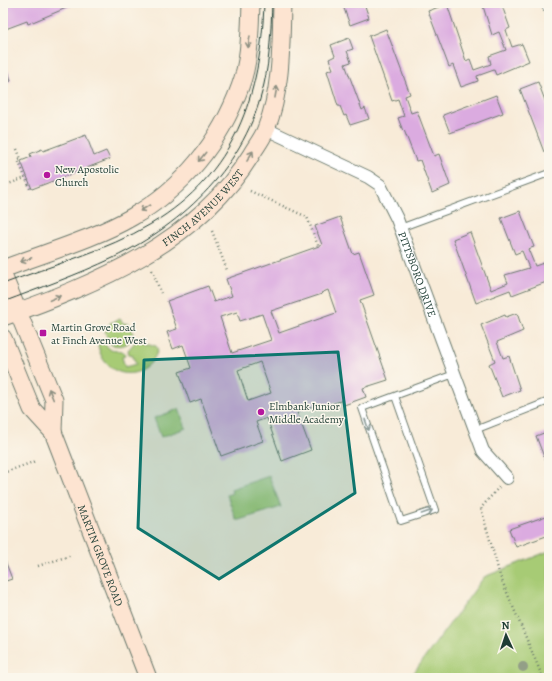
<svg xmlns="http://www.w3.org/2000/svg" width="552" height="681" font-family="Alegreya,serif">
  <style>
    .green { fill: #a7cb75; stroke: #638454 }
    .building { fill: #dbabe0; fill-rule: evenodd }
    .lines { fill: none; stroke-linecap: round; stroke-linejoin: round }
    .lane-casing { stroke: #6b7a6d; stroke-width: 8 }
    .street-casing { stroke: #6b7a6d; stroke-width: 14 }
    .secondary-casing { stroke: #6b7a6d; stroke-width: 19 }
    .path { stroke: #6b7a6d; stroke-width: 2.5; stroke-dasharray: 1 3; stroke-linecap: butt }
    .lane { stroke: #fff; stroke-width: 6 }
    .street { stroke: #fff; stroke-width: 12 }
    .secondary { stroke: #fde4d1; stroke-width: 17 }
    .tram { stroke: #1f3d34; stroke-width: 1 }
    .tree { fill: #939f87 }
    .oneway { stroke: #8e9082 }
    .oneway2 { stroke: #8f9e9a }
    .marked { fill: #0f766e; fill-opacity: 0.2; stroke: #0f766e; stroke-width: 3; stroke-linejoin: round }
    .poi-dot { fill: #b5179e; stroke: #fbf7ec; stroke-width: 1.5 }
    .labels { text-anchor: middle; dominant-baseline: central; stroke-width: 3; stroke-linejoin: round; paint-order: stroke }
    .poi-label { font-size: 11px; fill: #1f3d34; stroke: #fbf7ec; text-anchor: start }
    .street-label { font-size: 11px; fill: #1f3d34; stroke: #fbf7ec }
  </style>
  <rect width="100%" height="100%" fill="#fbf7ec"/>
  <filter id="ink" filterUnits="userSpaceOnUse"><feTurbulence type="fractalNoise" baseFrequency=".025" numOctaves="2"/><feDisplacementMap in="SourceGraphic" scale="8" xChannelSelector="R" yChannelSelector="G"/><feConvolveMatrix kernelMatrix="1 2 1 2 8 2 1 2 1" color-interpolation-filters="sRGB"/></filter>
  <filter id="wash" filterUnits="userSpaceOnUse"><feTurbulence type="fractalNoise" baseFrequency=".012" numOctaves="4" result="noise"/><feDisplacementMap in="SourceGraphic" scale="16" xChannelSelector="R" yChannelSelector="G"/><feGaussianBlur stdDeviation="0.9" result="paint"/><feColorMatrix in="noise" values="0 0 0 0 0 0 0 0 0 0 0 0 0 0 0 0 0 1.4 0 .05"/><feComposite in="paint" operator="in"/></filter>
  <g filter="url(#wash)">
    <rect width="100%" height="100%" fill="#f8ebd8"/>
    <g class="green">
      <path d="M120,319L123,323L129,324C140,339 126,350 110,344L105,332L110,323Z"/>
      <path d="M100,340L111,350L124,352L125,356L122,357L125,367L136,364L132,354L129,355L128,350L137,340L156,346L158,350C146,384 104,380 98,345Z"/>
      <path d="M179,409L186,428L161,437L154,418Z"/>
      <path d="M269,476L281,507L239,520H236L227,495L232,493L231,489Z"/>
      <path d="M549,551V678H410L484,577Z"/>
    </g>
    <g id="blocks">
      <g class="building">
        <path d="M3,3H70L71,6L28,24L27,21L3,30Z"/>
        <path d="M342,3H364L369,18L350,25Z"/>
        <path d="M482,3H501L510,28L506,30L512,47L522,44L529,61L496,75L494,70L477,76L478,81L461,87L453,65L449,67L428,11L447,4L466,61L470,59L474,70L491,64L489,56L506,50L499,32L492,35Z"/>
        <path d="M386,29L410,94L405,96L411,113L417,111L434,156L439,154L450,185L432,193L420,160L416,161L404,130L403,131L398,118L404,116L398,99L392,101L369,36Z"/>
        <path d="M349,38L353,49L347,51L351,62L345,64L362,110L365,108L369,119L350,125L346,115L344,116L340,106H338L327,71L333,69L329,59L335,56L331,45Z"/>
        <path d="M8,70L11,81L3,84V72Z"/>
        <path d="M538,82L549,111V150L544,152L520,89Z"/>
        <path d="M496,95L503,113L450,133L443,115Z"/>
        <path d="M86,135L94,156L106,151L110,159L32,189L21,161L31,157L30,154L42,149L43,151Z"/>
        <path d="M520,211L534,247L528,249L535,266L549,261V281L512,295L510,290L476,303L453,239L470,232L491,290L508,283L505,275L529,268L522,251L515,254L501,218Z"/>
        <path d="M340,217L353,254L359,252L374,295L360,300L388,380L363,388L366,397L344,405L343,400L321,408L319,404L297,412L311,450L282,461L267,418L256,422L263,441L221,456L201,399L190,403L179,372L191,368L183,345L173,349L167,332L177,329L167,301L208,286L214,302L232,296L226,279L322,245L315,226ZM328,290L336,313L279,333L271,311L322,294L321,293ZM237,312L240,321L262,314L271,340L232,353L220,317ZM260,362L271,393L248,401L238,370Z"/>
        <path d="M517,313L523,331L497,342L503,358L509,356L520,390L502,397L489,364L495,361L481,325L505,315L506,317Z"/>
        <path d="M549,431V470L536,436Z"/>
        <path d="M549,515V535L516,547L509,529Z"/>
        <path d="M3,555L12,579L3,582Z"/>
      </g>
    </g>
  </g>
  <g filter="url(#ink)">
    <use href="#blocks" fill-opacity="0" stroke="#6b7a6d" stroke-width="1"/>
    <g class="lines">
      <defs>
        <g id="lane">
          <path d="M400,228L549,173"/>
          <path d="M395,396L435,510L401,521L362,408L454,374"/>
          <path d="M475,430L549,401"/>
        </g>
        <g id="street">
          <path d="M548,3L549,7"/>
          <path id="s1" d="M266,129L368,177L380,185L397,219L483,451L507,478"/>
        </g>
        <g id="secondary">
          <path d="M3,269C44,253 94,239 132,217C183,188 220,142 240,87C250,61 250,30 251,3"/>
          <path d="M3,275L54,400L53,432"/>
          <path id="s2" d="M3,317C96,284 197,243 251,155C256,146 263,138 266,129C282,90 281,44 282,3"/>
          <path id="s3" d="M3,338L32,409L53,432L148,678"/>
        </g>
      </defs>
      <use href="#lane" class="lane-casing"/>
      <use href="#street" class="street-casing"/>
      <use href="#secondary" class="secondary-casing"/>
      <g class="path">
        <path d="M17,149L21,159L18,160L31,191"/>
        <path d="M3,186L25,178"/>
        <path d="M250,191L307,217L318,246"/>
        <path d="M212,231L227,270"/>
        <path d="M152,270L161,293"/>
        <path d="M3,473L36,461"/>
        <path d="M499,487L481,508L500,576L543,678"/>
        <path d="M38,566L72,555"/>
      </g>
      <use href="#lane" class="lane"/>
      <use href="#street" class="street"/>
      <use href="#secondary" class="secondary"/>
      <g class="tram">
        <path d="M3,284C52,265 106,251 151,224C235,174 261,95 264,3"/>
        <path d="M3,302C40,288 77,275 113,258C185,223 246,165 264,84C270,58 271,30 272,3"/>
      </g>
    </g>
    <circle class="tree" cx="523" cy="667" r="5"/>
    <defs><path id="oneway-shaft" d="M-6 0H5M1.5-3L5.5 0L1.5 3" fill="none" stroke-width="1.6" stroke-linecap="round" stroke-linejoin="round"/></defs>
    <g class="oneway">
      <use href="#oneway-shaft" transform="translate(249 42) rotate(99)"/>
      <use href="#oneway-shaft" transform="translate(276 92) rotate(-80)"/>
      <use href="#oneway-shaft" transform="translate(250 156) rotate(-59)"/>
      <use href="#oneway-shaft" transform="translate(202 157) rotate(129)"/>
      <use href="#oneway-shaft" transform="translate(145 208) rotate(147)"/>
      <use href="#oneway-shaft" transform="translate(26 260) rotate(159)"/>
      <use href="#oneway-shaft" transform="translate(55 298) rotate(-23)"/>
      <use href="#oneway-shaft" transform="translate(51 394) rotate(-112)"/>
    </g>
    <g class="oneway2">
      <use href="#oneway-shaft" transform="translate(367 425) rotate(71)"/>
      <use href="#oneway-shaft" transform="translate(427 512) rotate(-19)"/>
    </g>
  </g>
  <path class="marked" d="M338,352L355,493L219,579L138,528L144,360Z"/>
  <g class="poi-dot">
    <circle cx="47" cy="175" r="4"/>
    <rect x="39" y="329" width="8" height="8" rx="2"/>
    <circle cx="261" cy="412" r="4"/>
  </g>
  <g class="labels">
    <g class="poi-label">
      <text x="55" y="169">New Apostolic<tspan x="55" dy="13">Church</tspan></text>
      <text x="51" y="327">Martin Grove Road<tspan x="51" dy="13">at Finch Avenue West</tspan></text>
      <text x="269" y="406">Elmbank Junior<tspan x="269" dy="13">Middle Academy</tspan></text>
    </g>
    <g class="street-label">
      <text stroke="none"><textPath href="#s2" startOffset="230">FINCH AVENUE WEST</textPath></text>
      <text stroke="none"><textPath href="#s1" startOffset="224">PITTSBORO DRIVE</textPath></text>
      <text stroke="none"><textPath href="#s3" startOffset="240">MARTIN GROVE ROAD</textPath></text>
    </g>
  </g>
  <rect width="552" height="681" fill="none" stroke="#fbf7ec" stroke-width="16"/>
  <g transform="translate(506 635) rotate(357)" stroke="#fbf7ec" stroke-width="3" paint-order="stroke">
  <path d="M0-3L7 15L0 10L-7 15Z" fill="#1f3d34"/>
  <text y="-6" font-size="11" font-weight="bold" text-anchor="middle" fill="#1f3d34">N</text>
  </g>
</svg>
